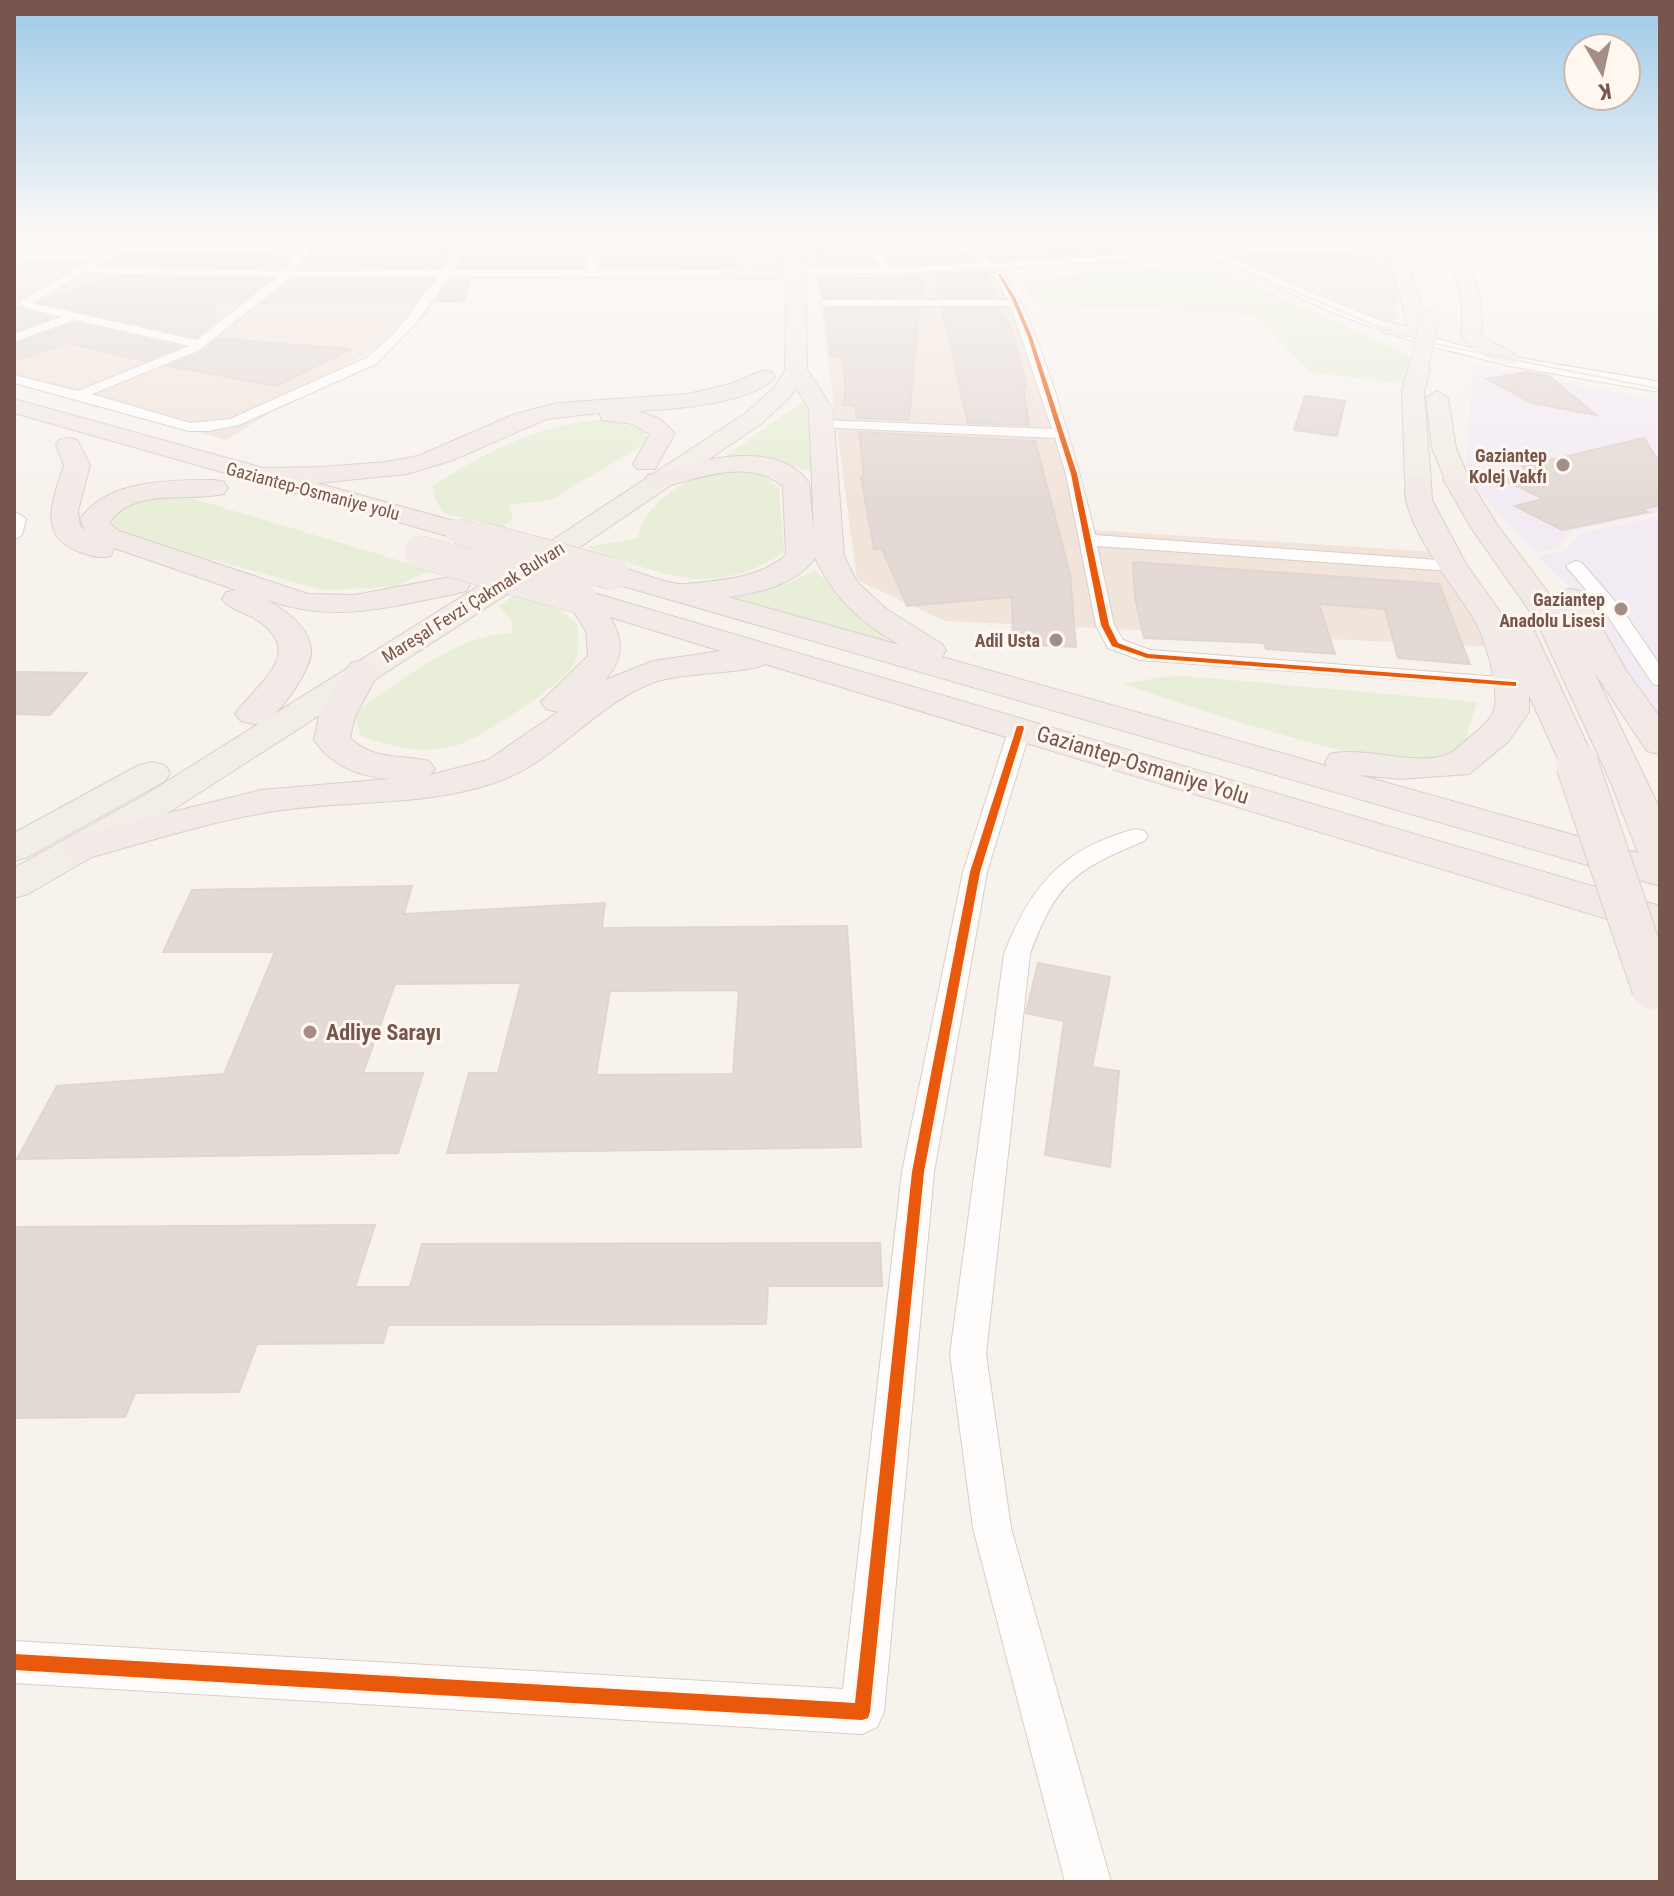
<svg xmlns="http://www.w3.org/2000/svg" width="1674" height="1896" font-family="'Roboto Condensed',sans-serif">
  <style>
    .residential { fill: #f1e4db }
    .education { fill: #f3ebf4 }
    .green { fill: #e8eed8 }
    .building { fill: #e4dad5; stroke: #e1d5cf; stroke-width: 2; fill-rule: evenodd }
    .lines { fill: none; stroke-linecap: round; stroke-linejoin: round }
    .minor-casing { stroke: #d7ceca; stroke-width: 2 }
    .tertiary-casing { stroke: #d7ceca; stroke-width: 2 }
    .primary-casing { stroke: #d9cfcb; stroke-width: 2 }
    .trunk-casing { stroke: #d9cfcb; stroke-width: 2 }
    .minor { fill: #fefdfc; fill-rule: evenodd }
    .tertiary { fill: #fefdfc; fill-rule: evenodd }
    .primary { fill: #f3ede7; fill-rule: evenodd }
    .trunk { fill: #f2eae6; fill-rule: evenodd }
    .tram { stroke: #e5e3e5; stroke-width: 2 }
    .primary-bridge-casing { stroke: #d9cfcb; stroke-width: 20; stroke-linecap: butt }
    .trunk-bridge-far2-casing { stroke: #d9cfcb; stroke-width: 26; stroke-linecap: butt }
    .trunk-bridge-far1-casing { stroke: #d9cfcb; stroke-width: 33; stroke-linecap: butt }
    .trunk-bridge-casing { stroke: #d9cfcb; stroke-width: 44; stroke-linecap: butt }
    .primary-bridge { stroke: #f3ede7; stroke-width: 19 }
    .trunk-bridge-far2 { stroke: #f2eae6; stroke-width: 25 }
    .trunk-bridge-far1 { stroke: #f2eae6; stroke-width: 32 }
    .trunk-bridge { stroke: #f2eae6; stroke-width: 42 }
    .cycleway-casing { stroke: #fff7f0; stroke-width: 5 }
    .cycleway { fill: #e8590c; fill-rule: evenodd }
    .poi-dot { fill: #a48d85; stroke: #fff7f0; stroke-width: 3 }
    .labels { text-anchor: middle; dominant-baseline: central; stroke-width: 6; stroke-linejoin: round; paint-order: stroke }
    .far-poi-label { font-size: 18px; font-weight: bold; fill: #77564d; stroke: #fff7f0; text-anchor: end }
    .far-street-label { font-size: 18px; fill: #77564d; stroke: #fff7f0 }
    .street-label { font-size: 22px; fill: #77564d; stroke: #fff7f0 }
    .poi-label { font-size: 22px; font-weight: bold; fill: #77564d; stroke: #fff7f0; text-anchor: start }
  </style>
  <rect width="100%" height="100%" fill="#f8f2ed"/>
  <path class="residential" d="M14,235H1403L1395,325L1211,248L998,264L1092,530L1437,552L1495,647L945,621L857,580L816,269L451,272L427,315L226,440L14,381Z"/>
  <g class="education">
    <path d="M1473,365L1660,401V512L1571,531L1559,548L1535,553L1465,477Z"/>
    <path d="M1660,516V728L1596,632L1569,586L1537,557L1566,550L1579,534Z"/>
  </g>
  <g class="green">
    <path d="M1154,268L1225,273L1404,352L1416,362L1406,384L1310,372L1254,314L1035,304L1022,280Z"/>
    <path d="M807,398L814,472L772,460L722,459Z"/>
    <path d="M602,420L642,428L647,436L646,443L551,500L509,505L513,517L503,527L445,514L435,500L433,486C483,453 542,423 602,420Z"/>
    <path d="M727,471L761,474L779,488L784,552C711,601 661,573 586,547L638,538C640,512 672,489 694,478C703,473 716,473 727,471Z"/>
    <path d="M164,496L188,497L431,570L394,587L322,590L117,533L108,522C122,502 141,500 164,496Z"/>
    <path d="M815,570L889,642L726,597L787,584Z"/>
    <path d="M515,593L552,602L577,624C579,639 581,658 569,671C552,690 475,743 451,747C418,753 392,747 361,736L354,712C402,682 453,635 512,633V621L499,607Z"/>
    <path d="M1174,675L1477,702L1464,744C1457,748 1449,753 1442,755C1379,776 1191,705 1122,684Z"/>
  </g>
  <g class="building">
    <path d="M93,235H131L101,252L63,251Z"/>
    <path d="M153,235H303L300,240L142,244Z"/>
    <path d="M320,235H376L373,240H457L440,267L300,268Z"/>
    <path d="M490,235H591L592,245L583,267H458L475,240H494Z"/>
    <path d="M814,235H853L876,265L818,264Z"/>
    <path d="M999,235H1125L1126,252L992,260L965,237Z"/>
    <path d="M1193,235H1301L1313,240L1217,245Z"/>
    <path d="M728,236L735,264L722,267L600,266L607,239Z"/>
    <path d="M925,238L923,263L898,264H892L877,241Z"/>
    <path d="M946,239L972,260L932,262L927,240Z"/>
    <path d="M293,252L283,268L107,264L121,256Z"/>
    <path d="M1347,253L1383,269H1272L1245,257Z"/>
    <path d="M986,273L995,297H940L935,276Z"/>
    <path d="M114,277L269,280L239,303H215V322L196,337L40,302Z"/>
    <path d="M921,277L920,297L823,298L820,278L868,280Z"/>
    <path d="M292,280H432L415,301L263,303Z"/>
    <path d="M451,280H469L464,301H435Z"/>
    <path d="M20,307L24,311L51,318L14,331V309Z"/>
    <path d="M825,309H919L909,420L857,418L855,405H843L846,390L842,356H831Z"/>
    <path d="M942,309H1000L1011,327L1021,364L1026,387H1023L1029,425L968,423Z"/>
    <path d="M75,323L179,347L144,361L68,343L14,361V345Z"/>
    <path d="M218,339L236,340L351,349L276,386L168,366L199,354Z"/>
    <path d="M1526,372L1549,376L1596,415L1532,403L1487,379Z"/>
    <path d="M1305,396L1345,401L1337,436L1294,430Z"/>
    <path d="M859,432L1035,441L1070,574L1076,647L1013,644L1012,597L907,606L882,549H874L861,477H864Z"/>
    <path d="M1644,438L1660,463V505L1642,509L1648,512L1562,530L1515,506L1544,499L1491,474Z"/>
    <path d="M1133,562L1439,584L1470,664L1398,658L1385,609L1319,604L1335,654L1266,649L1264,643L1144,638L1135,598Z"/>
    <path d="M14,672L87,673L50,715L14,714Z"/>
    <path d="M412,886L404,914L605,903L602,928L847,926L861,1147L447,1153L469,1073H498L521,983L395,984L363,1073H423L398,1153L17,1159L57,1086L224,1074L275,952H163L192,890ZM739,990L733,1074L596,1075L610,991Z"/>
    <path d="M1038,963L1110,977L1092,1067L1119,1071L1110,1167L1045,1155L1064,1021L1026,1013Z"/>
    <path d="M375,1225L355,1287H410L422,1244L880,1243L882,1286H768L766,1324L388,1325L383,1343L257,1344L239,1392L135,1393L125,1417L14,1418V1227Z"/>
  </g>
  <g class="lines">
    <defs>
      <g id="minor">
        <path d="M137,235H150L132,247L302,243L307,235H317L295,271L442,270L464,235H474L453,270H585L595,245L594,235H604L605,245L596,270H727L732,273L727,276L449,277L417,322L376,364L239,425L209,431H189L14,383V375L78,391L189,346L75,320L14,342V334L61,317L25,308L19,302L21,300L91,261L14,258V252L102,255ZM298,249L285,271L96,267L120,253ZM84,273L277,277L197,340L32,303ZM291,277H438L395,333L366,358L230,419L190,423L92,394L198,351Z"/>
        <path d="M860,235H870L893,271L892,273H884Z"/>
        <path d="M946,235H957L997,268L988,270Z"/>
        <path d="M1309,235H1323L1342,244L1333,246Z"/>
        <path d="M995,273H1003C1028,310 1041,350 1055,392C1070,440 1084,486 1095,535L1452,561L1461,566L1452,571L1097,546L1114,625L1123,640L1150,650L1513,678L1520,680L1523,684L1520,688L1140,660L1108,648L1096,625L1066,474L1055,438L817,427L815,424L822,420L1052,429L1011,306H826L820,303L826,300H1008L994,275Z"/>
        <path d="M14,511L26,519L22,535L14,540Z"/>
        <path d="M1575,561L1581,562L1621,608L1660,665V686L1653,684L1607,615L1566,566Z"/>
        <path d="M1020,722L1031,728L987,872L934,1172L884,1712L877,1727L862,1734L14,1683V1641L843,1689L902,1172L963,872L1009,728Z"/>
        <path d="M1136,829L1144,831L1148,836L1144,841C1075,870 1057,881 1030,954L986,1354L1011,1528L1111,1882H1065L973,1528L950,1354L1004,954C1030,886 1064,847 1136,829Z"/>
      </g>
      <path id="tertiary" d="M1395,241L1402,245L1400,248L1226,255C1301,288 1376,323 1455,344C1522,361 1592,369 1660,382V392L1510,366L1415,342L1336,314L1208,256L868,277L814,275L789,268L796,264C850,273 905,266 959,264C1105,259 1249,242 1395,241Z"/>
      <g id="primary">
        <path d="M774,235H790L805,268L807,370L790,397L762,423L577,549L171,811L28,894L14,898V868L145,795L557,537L746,413L774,388L785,370L787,280C769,277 730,283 718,273C732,261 769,266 787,270Z"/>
        <path d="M1383,235H1399L1429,329L1426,333L1407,338L1382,332L1379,328L1389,322L1408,326Z"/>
        <path d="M1431,235H1448C1473,264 1485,296 1481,334C1493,344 1510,349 1519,359L1516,363C1496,368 1473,351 1461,336C1467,295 1455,267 1431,235Z"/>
        <path d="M1419,363L1430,369L1424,392L1431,482L1427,487H1409L1405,482L1402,392L1408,369Z"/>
        <path d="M1437,391L1448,398L1456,448L1469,479L1465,484H1447L1432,448L1426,398Z"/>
        <path d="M152,762L165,765L170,773L165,781L28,857L14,861V833L139,765Z"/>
      </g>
      <g id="trunk">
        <path d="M796,363L804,365L833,409L844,556L857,582L886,609L942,644L946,651L942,657L1327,766L1325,762L1330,754C1364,746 1413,766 1446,755C1454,753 1463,742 1470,737C1478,730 1490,721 1494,710C1500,687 1485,636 1472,616C1456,589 1388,506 1409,476H1427L1431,482L1432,500L1466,564L1508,623L1518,620L1529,623L1534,630L1596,764L1590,772L1577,775L1564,772L1529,695V712L1508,742L1469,774L1400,779L1359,775L1638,853L1612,785L1536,620L1472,529L1443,479L1447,473H1465L1498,526L1562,611L1555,598L1559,591L1570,589L1581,591L1627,672L1660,717V754L1647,751L1594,672L1660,809V886L602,580L598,574L602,568L613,565C631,569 670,586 686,584C720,580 759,579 786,555L783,486C746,457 697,479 657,489L648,487L644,481L648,475C692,463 776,435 809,483L814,534L809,409L785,370ZM815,558C837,602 858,619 899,645L728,597C759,593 796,585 815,558Z"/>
        <path d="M764,370L772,372L775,377C755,403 671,410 638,411L660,419L675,433L655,469H637L633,464L650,434L632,424L602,420L599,413L547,419L453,460L407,474L317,483L468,525L472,531L468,537L458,539L14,413V399L263,468L322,467L386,462L418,456L515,414L557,403L688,394L730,384Z"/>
        <path d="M68,438L77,440L90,465L78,511L80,526L85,530L80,519C108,479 172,480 215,480L224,482L228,488L224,494C189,502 132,487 109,523L119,531L308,594L355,595L455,576L466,579L470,585L466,591L455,594C386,607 336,624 267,600C285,610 309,626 311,649C313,668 281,712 265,722C257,726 249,723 241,721L235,714C258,682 309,652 254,618C243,612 229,609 222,599L226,592L236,590L114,548L111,556C99,559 92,556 80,552C35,536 54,498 64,465L56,445L59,440Z"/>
        <path d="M580,589L1660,906V935L765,664C754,673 679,672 652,683C593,706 555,763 494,783C425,806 353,800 282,810C213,820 148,842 81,860L67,856L61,847L67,838L261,790L389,779C358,776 332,766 314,740L319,716L346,670L351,663L363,660L375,663L380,670L355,716L350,738C374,761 400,754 429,761L435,769L430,775L488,760L558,712L546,709L541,702L588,656L586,631L565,598L569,591ZM610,617L721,651L653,661L605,680C624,658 624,641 610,617Z"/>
      </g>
    </defs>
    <use href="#minor" class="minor-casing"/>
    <use href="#tertiary" class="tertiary-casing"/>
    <use href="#primary" class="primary-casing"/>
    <use href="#trunk" class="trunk-casing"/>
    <use href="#minor" class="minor"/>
    <use href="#tertiary" class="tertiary"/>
    <use href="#primary" class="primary"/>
    <use href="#trunk" class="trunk"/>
    <path class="tram" d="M824,275L974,271L1152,258L1207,261L1238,268L1384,329L1431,343L1660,389"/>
    <defs>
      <path id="primary-bridge" d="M1419,368L1430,316"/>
      <path id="trunk-bridge-far2" d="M458,531L489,540"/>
      <g id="trunk-bridge-far1">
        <path d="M482,538L613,574"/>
        <path d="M420,552L580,598"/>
      </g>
      <path id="trunk-bridge" d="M1577,764L1653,988"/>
    </defs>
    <use href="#primary-bridge" class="primary-bridge-casing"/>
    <use href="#trunk-bridge-far2" class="trunk-bridge-far2-casing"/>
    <use href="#trunk-bridge-far1" class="trunk-bridge-far1-casing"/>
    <use href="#trunk-bridge" class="trunk-bridge-casing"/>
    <use href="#primary-bridge" class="primary-bridge"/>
    <use href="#trunk-bridge-far2" class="trunk-bridge-far2"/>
    <use href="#trunk-bridge-far1" class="trunk-bridge-far1"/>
    <use href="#trunk-bridge" class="trunk-bridge"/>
    <defs>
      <g id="cycleway">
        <path d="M998,274H1000L1015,297L1032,337L1077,474L1109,625L1118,643L1148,654L1513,682H1516V686L1147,658L1112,646L1101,625L1071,474L1028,337L1011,297Z"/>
        <path d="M1017,726H1023L1024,728L980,872L924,1172L870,1712L868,1718L862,1720L14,1670V1654L855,1703L912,1172L970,872Z"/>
      </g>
    </defs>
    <use href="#cycleway" class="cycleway-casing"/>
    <use href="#cycleway" class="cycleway"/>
  </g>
  <linearGradient id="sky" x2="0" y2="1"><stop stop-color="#9ecae8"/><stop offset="0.47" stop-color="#fcf9f7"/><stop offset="1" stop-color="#fcf9f7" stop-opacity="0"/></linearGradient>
  <rect width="1674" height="501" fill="url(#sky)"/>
  <g class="poi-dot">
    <circle cx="1563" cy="465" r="8"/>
    <circle cx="1621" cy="609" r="8"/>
    <circle cx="1056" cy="640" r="8"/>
    <circle cx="310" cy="1032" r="8"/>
  </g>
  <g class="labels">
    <g class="far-poi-label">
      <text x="1547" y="455">Gaziantep<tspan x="1547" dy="21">Kolej Vakfı</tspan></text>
      <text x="1605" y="599">Gaziantep<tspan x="1605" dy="21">Anadolu Lisesi</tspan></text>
      <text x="1040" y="640">Adil Usta</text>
    </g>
    <g class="far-street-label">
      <text transform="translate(313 491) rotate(15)">Gaziantep-Osmaniye yolu</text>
      <text transform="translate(473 602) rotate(-32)">Mareşal Fevzi Çakmak Bulvarı</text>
    </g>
    <g class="street-label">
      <text transform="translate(1143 765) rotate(17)">Gaziantep-Osmaniye Yolu</text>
    </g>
    <g class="poi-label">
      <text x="326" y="1032">Adliye Sarayı</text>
    </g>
  </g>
  <rect width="1674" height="1896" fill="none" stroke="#77564d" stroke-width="32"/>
  <g transform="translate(1602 72) rotate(171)"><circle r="38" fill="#fff7f0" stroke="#c9b7af" stroke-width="2"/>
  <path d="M0-6L14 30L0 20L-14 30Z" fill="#a48d85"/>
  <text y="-12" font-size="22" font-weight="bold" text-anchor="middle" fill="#77564d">K</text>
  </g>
</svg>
